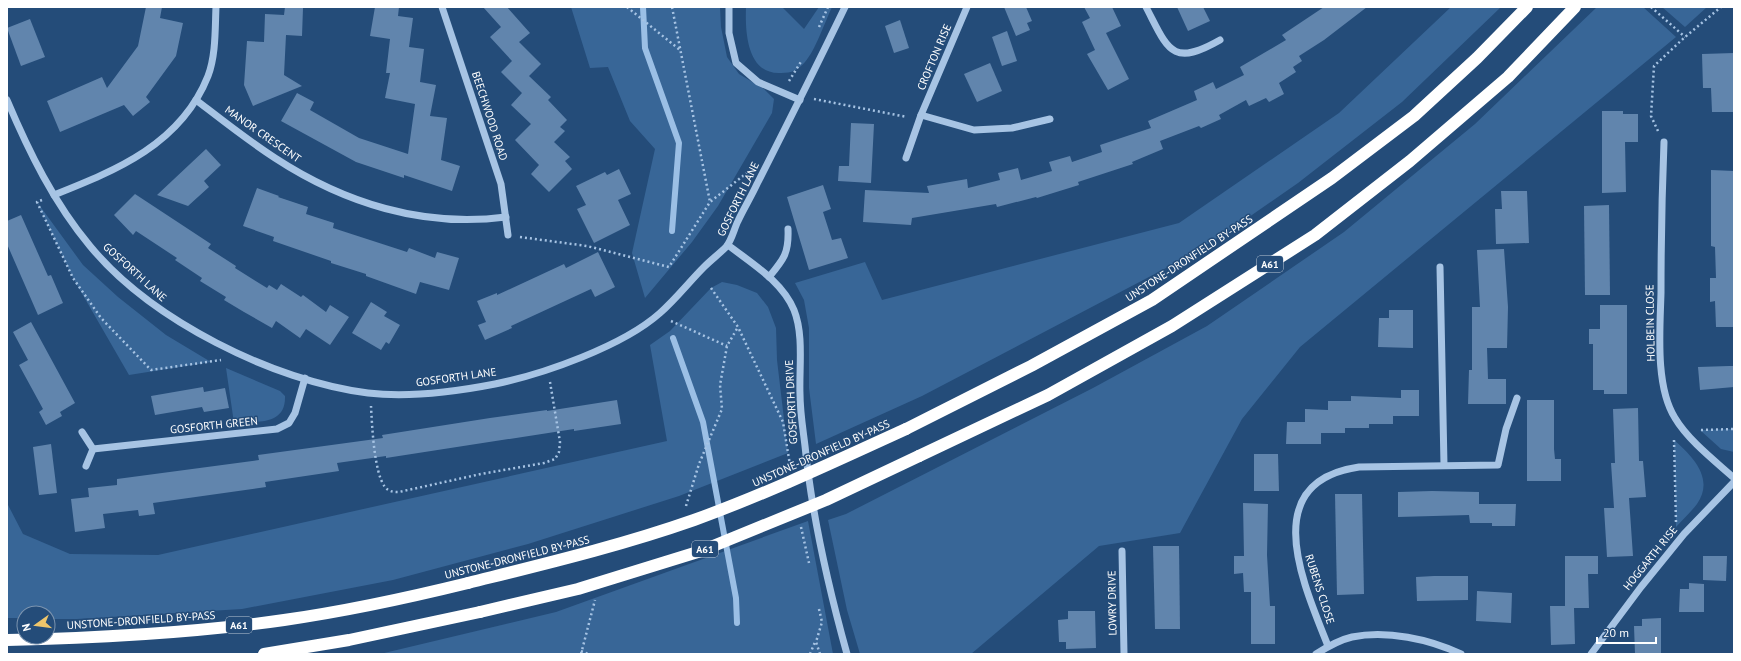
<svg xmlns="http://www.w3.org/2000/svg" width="1741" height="661" font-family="'PT Sans',sans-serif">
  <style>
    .green { fill: #386697 }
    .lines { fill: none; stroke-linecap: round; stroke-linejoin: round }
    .stream { stroke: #9bbfe5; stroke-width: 6 }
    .building { fill: #6185ad }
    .path { stroke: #a7c4e4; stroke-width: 2.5; stroke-dasharray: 2 3; stroke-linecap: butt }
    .minor { stroke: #a7c4e4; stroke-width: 7 }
    .highway { stroke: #fff; stroke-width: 12 }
    .highway-bridge { stroke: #fff; stroke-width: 12 }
    .labels { text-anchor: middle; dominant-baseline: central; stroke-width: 3; stroke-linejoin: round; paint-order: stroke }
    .shield { fill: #244c79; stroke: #bdc9d7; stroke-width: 1 }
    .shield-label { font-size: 10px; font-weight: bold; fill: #fff }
    .street-label { font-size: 11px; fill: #fff; stroke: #244c79 }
  </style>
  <rect width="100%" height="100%" fill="#244c79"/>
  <g class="green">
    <path d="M571,7H720L721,27L727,57L739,74L764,89L774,99L772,113L718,206L692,242L645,298L632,253L655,149L630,121L608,67L590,68Z"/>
    <path d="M746,7H782L804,29L819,7H832C825,22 815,51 805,62C798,70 792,73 781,73C747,75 745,32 746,7Z"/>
    <path d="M1451,7H1501L1402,102L1298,183L1239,224L1189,256L922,396L816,444L809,388V328L804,300L795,283L865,262L882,300L1179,223L1339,113Z"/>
    <path d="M1597,7H1643L1676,37L1300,347L1242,419L1180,533L1099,546L971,654H860L847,610L828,520L846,514L1093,388L1207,326L1344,232L1475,124Z"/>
    <path d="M1662,7H1707L1685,27Z"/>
    <path d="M37,202L83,265L118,297L166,335L211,362L129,375L73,278Z"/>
    <path d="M722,282L737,285L757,293L768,307L776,328L777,360L788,453L679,496L528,544L393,580L242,609L77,619H48V613H24V618H7V503L23,534L70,554L158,555L667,441L650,345L670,331L711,288Z"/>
    <path d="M226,368L280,391L285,396C286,426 256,421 234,423Z"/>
    <path d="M1734,429V452L1721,449L1700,430Z"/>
    <path d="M1674,440C1692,456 1715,478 1697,504C1691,512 1683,519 1676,527Z"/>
    <path d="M808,521L833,654H380L556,612Z"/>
  </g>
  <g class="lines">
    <g class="stream">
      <path d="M643,7L645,48L679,143L672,231"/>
      <path d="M673,338L703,422L736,598L737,623"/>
    </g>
  </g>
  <g class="building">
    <path d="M146,7H162L160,18L183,23L176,56L146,97L150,102L133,116L124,105L60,132L47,101L102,77L107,88L138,46Z"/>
    <path d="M285,7L303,8L302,36L286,35L284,75L302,86L253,106L244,85L247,41L264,42L265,14L284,15Z"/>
    <path d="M375,7H399L398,16L413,18L409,47L424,49L420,82L436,85L430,116L447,118L441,160L460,166L452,191L404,175V178L356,162L281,121L297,93L314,102L310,110L359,138L408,154L415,104L385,98L390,73H386L390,39L370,36Z"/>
    <path d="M483,7H507L530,33L519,42L541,64L529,76L551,97L548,100L567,120L560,127L565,131L554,142L570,157L565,161L572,169L549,192L531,174L539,165L515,140L531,124L511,105L522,93L501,72L512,61L490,37L501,27Z"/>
    <path d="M1004,7H1026L1032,21L1027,23L1030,30L1016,36Z"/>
    <path d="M1084,7H1112L1121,26L1106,33L1129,79L1108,90L1087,54L1095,50L1082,22L1090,18Z"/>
    <path d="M1177,7H1203L1210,21L1188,31Z"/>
    <path d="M1324,7H1367L1324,40L1299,56L1302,61L1293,67L1296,72L1279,83L1284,94L1269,102L1266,98L1249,106L1246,100L1219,115L1221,119L1201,128L1199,126L1160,141L1163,149L1132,162L1133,164L1078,182L1079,185L1037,198L1036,197L997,207L996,204L912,218L911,225L863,222L865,190L929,193L927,186L967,179L968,188L1000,180L998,173L1018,168L1021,180L1052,171L1049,162L1070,156L1072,162L1102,152L1100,145L1151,128L1148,121L1197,100L1194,91L1213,82L1216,89L1244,75L1240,67L1286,40L1282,35Z"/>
    <path d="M30,19L45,57L21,66L7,28Z"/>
    <path d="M900,20L909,48L894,53L885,26Z"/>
    <path d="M1007,31L1017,61L1002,66L992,37Z"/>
    <path d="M1734,53V112H1712L1711,88H1703L1702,54Z"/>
    <path d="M990,63L1002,91L977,102L964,74Z"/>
    <path d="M1602,111H1623V114H1638V142H1625L1626,192L1602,193Z"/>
    <path d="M851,123L874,124L871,183L838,181L839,166H849Z"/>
    <path d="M206,149L221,165L204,181L209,187L188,206L157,195Z"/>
    <path d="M619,169L631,194L618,200L630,225L594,243L577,209L586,205L576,186L605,172L607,175Z"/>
    <path d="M1711,170L1734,171V327H1716L1715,301L1710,302V278H1716L1715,247L1711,246Z"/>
    <path d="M823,185L831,209L823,212L832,240L841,238L848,258L809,270L787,197Z"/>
    <path d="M257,188L279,196L278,197L308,207L306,214L334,223L333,228L407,252L409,248L435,258L437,252L459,258L449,290L420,282L416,294L366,276V274L331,263V261L273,241L274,237L243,226Z"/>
    <path d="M1501,191H1527L1529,243L1496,244L1495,209H1502Z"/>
    <path d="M135,194L211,244L208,248L236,266L235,268L267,288L269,285L277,290L281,284L301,297L303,295L326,312L330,305L349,317L330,345L306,329L300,338L276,321L272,328L244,312L224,300L226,297L200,281L202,278L175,260L177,258L136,231L133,235L114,215Z"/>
    <path d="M1609,205L1610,295H1585L1584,206Z"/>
    <path d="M21,215L48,276L51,275L63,303L38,315L7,244V221Z"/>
    <path d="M1504,249L1508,307L1507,348H1487L1488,379H1506V404H1468L1469,370H1472V307H1480L1477,250Z"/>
    <path d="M598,252L615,287L595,297L591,289L511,326L512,328L485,340L478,325L486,322L477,301L497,293V295L564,264L566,268Z"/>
    <path d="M371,302L387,312L384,316L400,325L389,344L386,342L381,350L352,333Z"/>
    <path d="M1600,305H1627V394H1604V390H1593V344H1589V329H1600Z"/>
    <path d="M1389,310H1413V348L1378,347L1379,318H1389Z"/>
    <path d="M31,322L75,403L60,412L62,416L46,425L39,412L43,409L19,365L28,360L13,332Z"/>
    <path d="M1729,366H1734V387L1700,390L1698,367Z"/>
    <path d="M203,387L204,392L225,388L229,408L204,412L202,407L155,415L151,396Z"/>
    <path d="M1401,390H1419V416H1393V424H1369V428H1345V433H1321V444H1286L1287,422H1305V409L1328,410V401H1351V396L1401,398Z"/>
    <path d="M617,400L621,424L574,431V429L386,458V456L337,463L339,471L265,482L266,487L153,503L155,514L139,516L138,510L103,514L105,528L75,532L71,499L89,497L88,488L117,485V479L259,460L258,455L383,438L382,435L490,418L547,410V411Z"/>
    <path d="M1527,400H1554V449L1555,459H1561V481H1527Z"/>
    <path d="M1638,408L1639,461H1643L1646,497L1629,498L1633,556L1607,557L1604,508H1614L1611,463H1615L1613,409Z"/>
    <path d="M51,444L57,493L39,495L33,447Z"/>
    <path d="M1254,454H1278L1279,491H1254Z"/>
    <path d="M1432,491L1479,492V504H1516L1515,526H1492V523H1470L1469,515L1398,517V492Z"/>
    <path d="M1335,494H1362L1364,594L1337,595Z"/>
    <path d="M1243,503L1268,504L1267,555L1270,606H1275V644H1251V592H1244L1243,573L1234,574V556H1244Z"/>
    <path d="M1153,546H1179L1180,629H1155Z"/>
    <path d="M1565,556H1598V574H1588L1589,608H1574L1575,644L1551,645L1550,606H1565Z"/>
    <path d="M1703,556H1727L1726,581L1703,580Z"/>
    <path d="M1434,576H1468V600L1417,601L1416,577Z"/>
    <path d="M1689,583L1704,584V612H1679L1680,589H1689Z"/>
    <path d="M1477,591L1512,593L1511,623L1476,621Z"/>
    <path d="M1068,611H1095L1096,648L1066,649V642H1059L1058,620L1068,619Z"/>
    <path d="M1661,618V654H1635L1634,626H1642V619Z"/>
  </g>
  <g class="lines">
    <g class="path">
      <path d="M627,7L680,50"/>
      <path d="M672,7L710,202"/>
      <path d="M1651,7L1685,37"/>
      <path d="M819,27L828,7"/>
      <path d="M789,81L802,60"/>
      <path d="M814,99L907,117"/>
      <path d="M1658,131L1651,116L1654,66L1685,37L1721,7"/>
      <path d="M42,200L37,202L73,278L101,318L151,370L221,360"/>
      <path d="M520,237L587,246L669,267L710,202L748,172"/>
      <path d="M711,288L738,327L783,422L790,465"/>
      <path d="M671,321L727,346"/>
      <path d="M371,406C372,425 374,473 385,487C389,492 394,492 399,492L481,474L544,463L555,459L559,452L560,442L550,382"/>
      <path d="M1701,430L1734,429"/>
      <path d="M1674,440L1676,523"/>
      <path d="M686,506L699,464L722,409L720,385L727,346L738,327"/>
      <path d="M801,527L809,563"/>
      <path d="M819,609L822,622L816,642L820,654"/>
      <path d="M581,651L588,654"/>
      <path d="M581,654L595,600"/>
      <path d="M810,654L815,642"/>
    </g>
    <g class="minor">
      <path d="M442,7L501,184L508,235"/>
      <path d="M729,7V33L736,63L758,82L800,100"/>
      <path d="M1146,7C1168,49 1171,68 1220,40"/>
      <path d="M7,100C29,152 54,203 90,246C151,320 273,381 368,393C410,398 454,392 495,384C544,374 623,346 660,313C676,299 689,282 704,267C711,260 719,254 726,247C732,240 734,229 738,221C744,208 751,197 757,184C787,125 816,67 845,7"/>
      <path d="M196,100C222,120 247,140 275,158C344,203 423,228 506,217"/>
      <path d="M921,115L974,130L1012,128L1050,119"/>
      <path d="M1664,142C1662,192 1661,243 1661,293C1660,330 1655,386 1675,418C1688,440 1715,461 1734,478"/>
      <path d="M906,158L921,115L967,7"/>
      <path d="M54,195C117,170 181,144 208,76C216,55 215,29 216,7"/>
      <path d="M728,245C751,263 782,281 794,310C804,335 799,368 800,394C800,412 803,429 805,446C812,516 828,586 847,654"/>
      <path d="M1440,267L1444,465"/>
      <path d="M769,277C784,259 789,253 788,229"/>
      <path d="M82,432L93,449L86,466"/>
      <path d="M93,449L277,429L289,423L295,413L305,378"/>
      <path d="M1122,551L1124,654"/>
      <path d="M1328,646C1304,585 1256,482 1359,467L1498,465L1506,429L1517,398"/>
      <path d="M1316,654C1327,647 1339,640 1352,637C1387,630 1429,639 1461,654"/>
      <path d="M1591,654L1641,587L1684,534L1734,482"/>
    </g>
    <g class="highway">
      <path d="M906,429L1031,366L1152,300L1332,178L1414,116L1477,58L1527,7"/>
      <path d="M919,456L1048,395L1172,326L1315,235L1410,161L1508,77L1575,7"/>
      <path d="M7,640C100,638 193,633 284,620C347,611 407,598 468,583"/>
      <path d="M264,654L349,640L480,612"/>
    </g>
    <g class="highway-bridge">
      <path d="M468,583C544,564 620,546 694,520C766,494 836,461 906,429"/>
      <path d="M480,612L578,589L701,551L826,500L919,456"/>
    </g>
  </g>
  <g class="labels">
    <g class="shield">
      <rect x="1257" y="256" width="26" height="16" rx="3"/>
      <rect x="692" y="541" width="26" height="16" rx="3"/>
      <rect x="226" y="617" width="26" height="16" rx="3"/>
    </g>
    <g class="shield-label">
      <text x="1270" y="264">A61</text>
      <text x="705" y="549">A61</text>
      <text x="239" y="625">A61</text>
    </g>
    <g class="street-label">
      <text transform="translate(934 57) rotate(-67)">CROFTON RISE</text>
      <text transform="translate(490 116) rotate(72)">BEECHWOOD ROAD</text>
      <text transform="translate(263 134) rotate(35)">MANOR CRESCENT</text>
      <text transform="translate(738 199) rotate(-64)">GOSFORTH LANE</text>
      <text transform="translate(1189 258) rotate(-33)">UNSTONE-DRONFIELD BY-PASS</text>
      <text transform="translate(135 272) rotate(42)">GOSFORTH LANE</text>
      <text transform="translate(1650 323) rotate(-91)">HOLBEIN CLOSE</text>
      <text transform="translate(456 377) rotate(-8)">GOSFORTH LANE</text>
      <text transform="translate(791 402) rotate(-93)">GOSFORTH DRIVE</text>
      <text transform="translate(214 425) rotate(-6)">GOSFORTH GREEN</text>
      <text transform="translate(821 453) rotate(-24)">UNSTONE-DRONFIELD BY-PASS</text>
      <text transform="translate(517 557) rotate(-14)">UNSTONE-DRONFIELD BY-PASS</text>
      <text transform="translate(1650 558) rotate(-51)">HOGGARTH RISE</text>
      <text transform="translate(1320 589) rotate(72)">RUBENS CLOSE</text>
      <text transform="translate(1112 603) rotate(-91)">LOWRY DRIVE</text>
      <text transform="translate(141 620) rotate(-4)">UNSTONE-DRONFIELD BY-PASS</text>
    </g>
  </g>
  <rect width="1741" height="661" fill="none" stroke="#ffffff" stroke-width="16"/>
  <g transform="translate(36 625) rotate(256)"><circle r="19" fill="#244c79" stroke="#7c94af"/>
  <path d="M0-3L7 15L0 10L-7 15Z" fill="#eec56b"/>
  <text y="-6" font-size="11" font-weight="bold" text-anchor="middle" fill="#ffffff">N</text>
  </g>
  <path d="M1597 637v6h59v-6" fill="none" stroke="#ffffff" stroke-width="2"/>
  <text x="1603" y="637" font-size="12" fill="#ffffff" stroke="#244c79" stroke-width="3" paint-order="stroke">20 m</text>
</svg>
